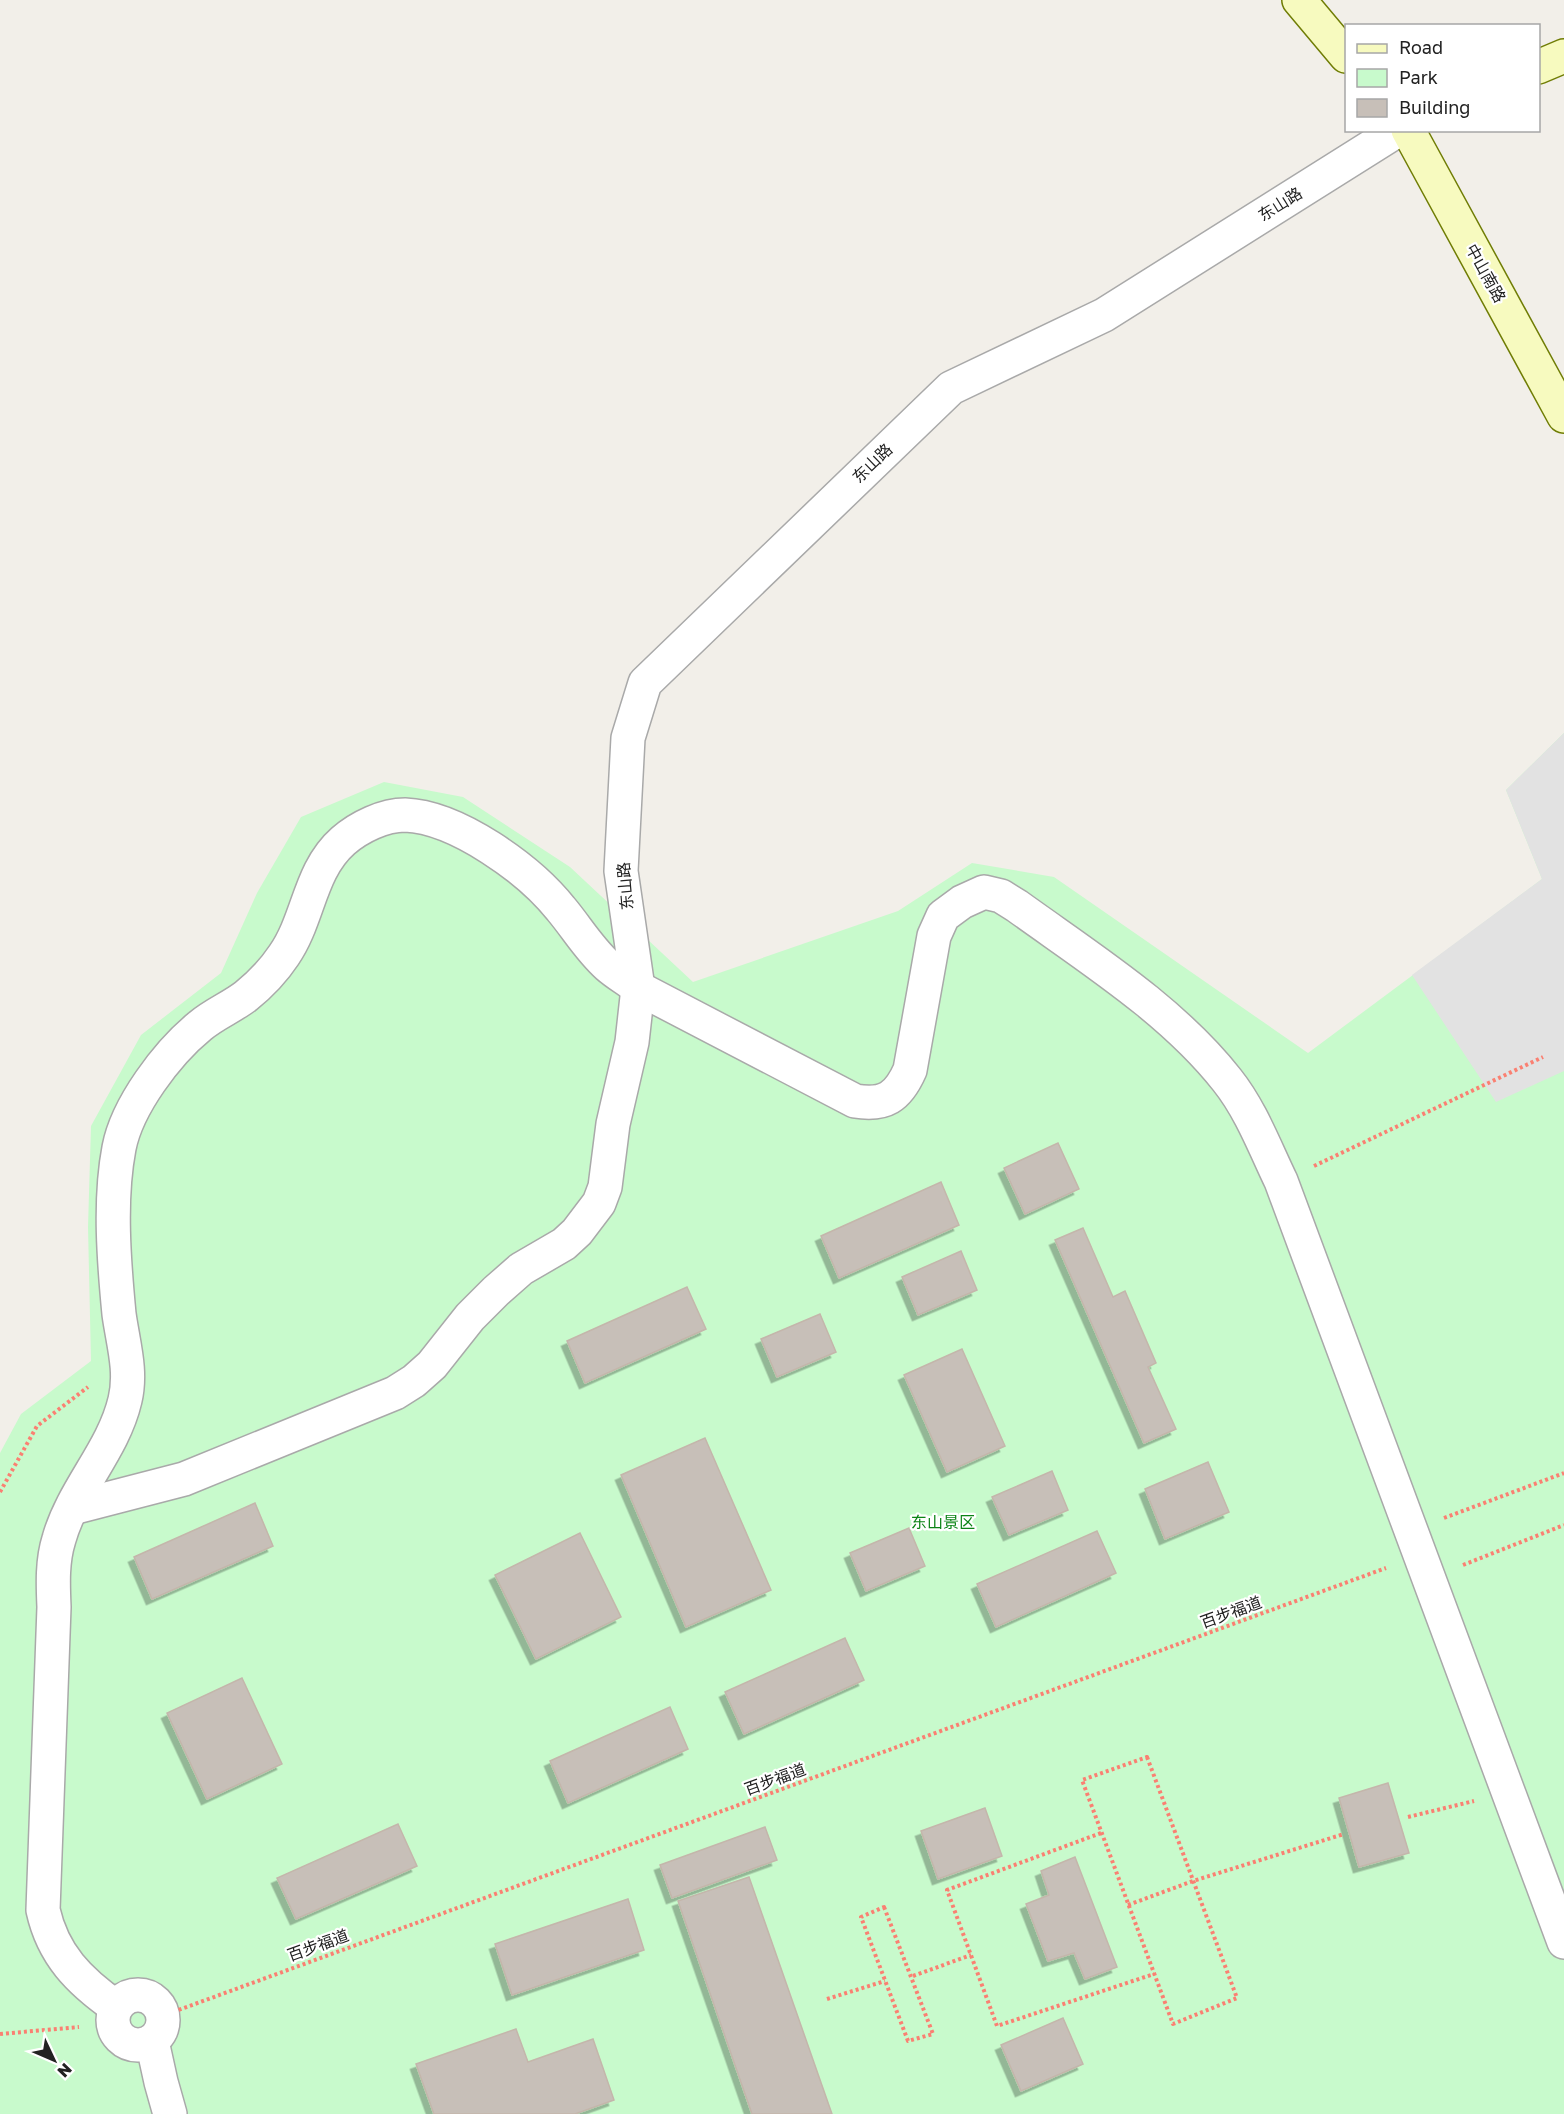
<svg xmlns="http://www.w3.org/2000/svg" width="1564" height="2114" font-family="'Golos Text','Noto Sans SC',sans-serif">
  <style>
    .park { fill: #c8facc }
    .parking { fill: #e2e2e2 }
    .building { fill: #c7bfb8; stroke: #c4b6ab; stroke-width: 1.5; filter: url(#shadow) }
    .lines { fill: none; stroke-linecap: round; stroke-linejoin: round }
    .minor-casing { stroke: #a9a9a9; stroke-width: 36 }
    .secondary-casing { stroke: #707d05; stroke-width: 36 }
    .path { stroke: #fa8072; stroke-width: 4; stroke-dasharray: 3 3; stroke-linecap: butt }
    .minor { stroke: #fff; stroke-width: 33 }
    .secondary { stroke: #f7fabf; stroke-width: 33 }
    .labels { text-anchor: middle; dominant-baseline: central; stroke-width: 4.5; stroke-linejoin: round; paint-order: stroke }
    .street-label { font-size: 16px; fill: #222; stroke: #fff }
    .park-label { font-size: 16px; fill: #0c8416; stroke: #fff }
  </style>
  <defs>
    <filter id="shadow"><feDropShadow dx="-5.5" dy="5.5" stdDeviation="0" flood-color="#0004"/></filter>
  </defs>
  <rect width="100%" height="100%" fill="#f2efe9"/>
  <path class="park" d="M1564,733V2114H0V1453L21,1414L91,1361L88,1227L91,1126L141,1035L221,973L257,893L301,817L384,782L463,797L570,867L693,982L898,911L972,863L1054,877L1308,1053L1542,879L1506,790Z"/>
  <path class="parking" d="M1564,733V1071L1496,1102L1412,975L1542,879L1506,790Z"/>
  <g class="building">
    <path d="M1058,1143L1079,1189L1025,1214L1004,1168Z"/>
    <path d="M941,1182L959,1225L839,1278L821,1236Z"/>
    <path d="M1083,1228L1113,1297L1125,1291L1156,1363L1148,1367L1176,1429L1144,1443L1055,1240Z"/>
    <path d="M961,1251L977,1290L918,1315L902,1277Z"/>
    <path d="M687,1287L706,1329L585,1383L567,1341Z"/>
    <path d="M820,1314L836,1352L777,1377L761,1339Z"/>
    <path d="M962,1349L1005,1446L947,1472L904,1375Z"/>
    <path d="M705,1438L771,1590L686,1627L621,1475Z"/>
    <path d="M1208,1462L1229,1512L1165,1539L1145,1489Z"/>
    <path d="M1052,1471L1068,1510L1009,1535L992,1497Z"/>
    <path d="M255,1503L273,1546L152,1599L134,1557Z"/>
    <path d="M909,1528L925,1566L866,1591L850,1553Z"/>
    <path d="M1097,1531L1116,1573L996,1627L977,1584Z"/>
    <path d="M580,1533L621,1617L536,1659L495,1575Z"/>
    <path d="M845,1638L864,1680L744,1734L725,1692Z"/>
    <path d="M242,1678L282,1764L207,1799L167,1713Z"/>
    <path d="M670,1707L688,1749L568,1803L550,1761Z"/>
    <path d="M1388,1783L1409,1853L1359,1867L1339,1798Z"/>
    <path d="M985,1808L1002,1856L938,1879L921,1831Z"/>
    <path d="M398,1824L417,1866L296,1919L277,1878Z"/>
    <path d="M765,1827L777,1860L672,1898L660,1865Z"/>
    <path d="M1075,1857L1117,1967L1085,1979L1074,1953L1048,1961L1026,1904L1049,1895L1041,1871Z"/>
    <path d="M749,1877L832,2114H752L678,1901Z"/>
    <path d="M628,1899L644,1950L512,1995L495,1944Z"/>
    <path d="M1063,2018L1083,2064L1021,2091L1001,2045Z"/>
    <path d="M516,2029L528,2062L593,2039L614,2100L575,2114H434L416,2064Z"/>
  </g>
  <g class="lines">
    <defs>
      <g id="minor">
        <path d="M72,1508L184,1479L395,1393L414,1381L432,1365L470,1317L496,1291L521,1269L564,1244L577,1232L599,1203L605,1187L613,1124L632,1042L638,988L621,871L628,738L645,683L951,388L1104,315L1398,130"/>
        <circle cx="138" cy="2020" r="25"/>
        <path d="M116,2007C79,1981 53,1955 43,1910L54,1607C53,1584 52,1561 59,1539C73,1489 113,1451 125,1400C132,1371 123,1343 119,1314C114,1262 109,1200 119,1148C127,1106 167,1053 200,1026C214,1014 232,1007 246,996C261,984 274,970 284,955C309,919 309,871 343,841C359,827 384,815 405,815C457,817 529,869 561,909C577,928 589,949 608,966C617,974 628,980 638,988L855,1101C885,1106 898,1097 910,1070L934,936L943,916L962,902L984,892L1001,896L1017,906C1089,958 1172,1010 1227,1080C1251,1110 1265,1148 1281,1181L1564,1942"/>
        <path d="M152,2041L161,2082L170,2114"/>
      </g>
      <g id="secondary">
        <path d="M1299,0L1346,56"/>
        <path d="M1538,67L1564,56"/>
        <path d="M1408,130L1564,416"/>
      </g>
    </defs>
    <use href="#minor" class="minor-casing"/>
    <use href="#secondary" class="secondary-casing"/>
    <g class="path">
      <path d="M1314,1166L1543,1057"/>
      <path d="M0,1492L37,1426L88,1387"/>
      <path d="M1444,1518L1564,1473"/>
      <path d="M1463,1565L1564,1525"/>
      <path d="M1147,1757L1237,1998L1173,2024L1082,1780Z"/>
      <path d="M1408,1817L1474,1801"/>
      <path d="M1101,1833L947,1890L997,2026L1154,1974"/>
      <path d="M1128,1905L1193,1881L1344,1834"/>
      <path d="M884,1907L933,2034L908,2041L861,1917Z"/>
      <path d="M913,1976L971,1955"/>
      <path d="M827,1999L885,1981"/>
      <path d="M173,2012L1386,1568"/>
      <path d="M0,2034L79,2027"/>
    </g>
    <use href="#minor" class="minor"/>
    <use href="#secondary" class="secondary"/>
  </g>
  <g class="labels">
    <g class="street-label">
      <text transform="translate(1280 204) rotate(-32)">东山路</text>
      <text transform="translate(1486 273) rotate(61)">中山南路</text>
      <text transform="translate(872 463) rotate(-44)">东山路</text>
      <text transform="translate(625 886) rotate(-95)">东山路</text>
      <text transform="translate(1231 1612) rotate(-20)">百步福道</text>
      <text transform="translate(775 1779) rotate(-20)">百步福道</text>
      <text transform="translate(318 1945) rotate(-20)">百步福道</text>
    </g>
    <g class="park-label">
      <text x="943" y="1522">东山景区</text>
    </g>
  </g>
  <rect x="1345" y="24" width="195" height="108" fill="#ffffff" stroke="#a7a7a7" stroke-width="1.5"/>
  <rect x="1357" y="44" width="30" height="9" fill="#f7fabf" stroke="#a7a7a7" stroke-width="1.5"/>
  <text x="1399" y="54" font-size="18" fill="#222222">Road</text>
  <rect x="1357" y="69" width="30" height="18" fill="#c8facc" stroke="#a7a7a7" stroke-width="1.5"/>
  <text x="1399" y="84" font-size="18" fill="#222222">Park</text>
  <rect x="1357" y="99" width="30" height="18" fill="#c7bfb8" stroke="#a7a7a7" stroke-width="1.5"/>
  <text x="1399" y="114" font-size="18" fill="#222222">Building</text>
  <g transform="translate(54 2060) rotate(134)" stroke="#ffffff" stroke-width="4.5" paint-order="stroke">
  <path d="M0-4.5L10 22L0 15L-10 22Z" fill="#222222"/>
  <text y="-9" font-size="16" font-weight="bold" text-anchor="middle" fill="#222222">N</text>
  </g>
</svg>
